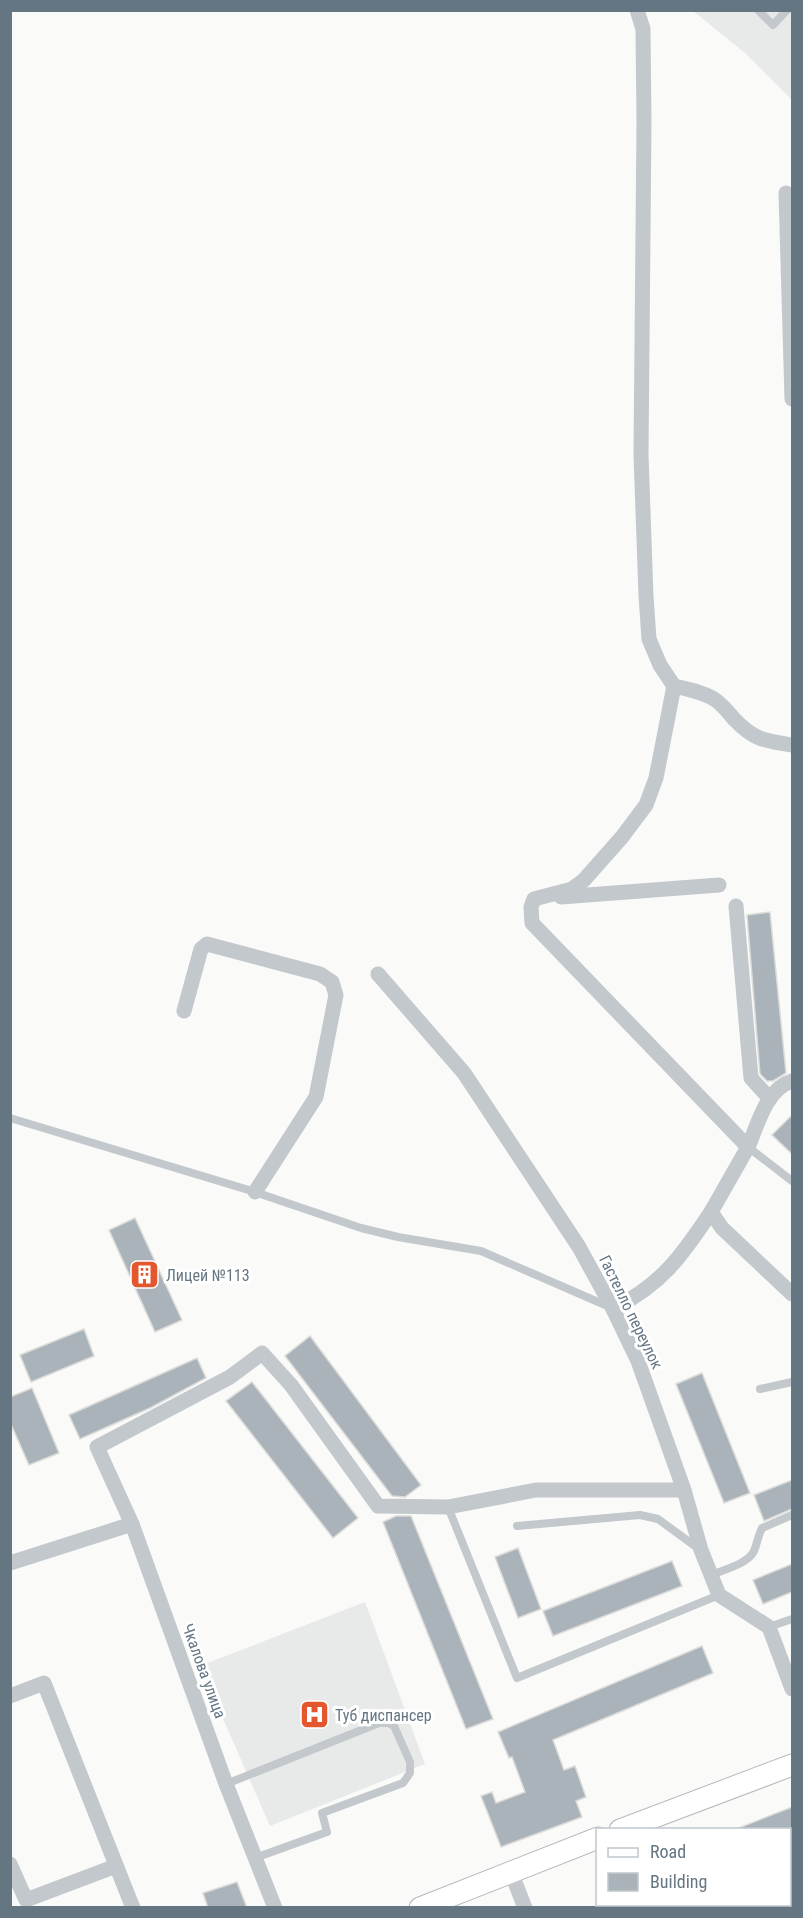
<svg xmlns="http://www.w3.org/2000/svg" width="803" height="1918" font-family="'Roboto Condensed',sans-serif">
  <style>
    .built { fill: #e8e9e9 }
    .building { fill: #aab3b9; stroke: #dcdcda; stroke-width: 1.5 }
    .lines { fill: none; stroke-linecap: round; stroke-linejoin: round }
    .secondary-casing { stroke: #b3babf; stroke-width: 23 }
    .lane { stroke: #c3c8cc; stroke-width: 8 }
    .street { stroke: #c3c8cc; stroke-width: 15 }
    .secondary { stroke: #fff; stroke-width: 21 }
    .labels { text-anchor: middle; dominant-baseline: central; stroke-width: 6; stroke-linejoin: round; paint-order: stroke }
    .poi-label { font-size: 16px; fill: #657683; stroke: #fff; text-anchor: start }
    .street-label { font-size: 16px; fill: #657683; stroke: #fff }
  </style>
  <rect width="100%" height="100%" fill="#fafaf8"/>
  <g class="built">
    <path d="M693,11H792V100L745,53Z"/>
    <path d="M365,1602L425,1764L270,1826L200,1666Z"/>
  </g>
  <g class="building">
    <path d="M770,912L786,1073L773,1081H767L760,1074L747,915Z"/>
    <path d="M792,1115V1154L772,1135Z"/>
    <path d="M135,1218L182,1320L155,1332L109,1230Z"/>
    <path d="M84,1329L94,1356L31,1382L20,1355Z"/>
    <path d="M310,1336L421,1485L405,1497L392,1496L285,1356Z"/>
    <path d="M197,1358L206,1378L150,1408L80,1439L69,1415Z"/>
    <path d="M702,1373L750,1493L724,1503L676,1384Z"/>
    <path d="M252,1382L358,1518L333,1538L226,1401Z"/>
    <path d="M32,1388L59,1453L29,1465L10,1422V1397Z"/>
    <path d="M792,1480V1509L764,1521L754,1495Z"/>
    <path d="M396,1516H411L493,1719L466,1729L383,1522Z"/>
    <path d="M518,1548L541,1609L518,1618L495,1557Z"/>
    <path d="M672,1561L682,1586L553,1636L543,1611Z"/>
    <path d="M792,1564V1592L763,1604L753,1580Z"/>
    <path d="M702,1646L713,1673L553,1740L564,1770L575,1766L586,1797L576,1801L582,1817L501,1847L481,1796L492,1792L496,1803L525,1792L512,1757L509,1758L498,1732Z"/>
    <path d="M792,1807V1830H737L736,1829Z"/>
    <path d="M237,1882L247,1908H208L203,1893Z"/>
  </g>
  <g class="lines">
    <defs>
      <g id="secondary">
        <path d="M620,1830L792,1765"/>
        <path d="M420,1908L598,1838"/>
      </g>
    </defs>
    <use href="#secondary" class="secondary-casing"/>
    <g class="lane">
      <path d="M758,10L773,25L787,10"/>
      <path d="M10,1118L255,1192L361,1228L398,1237L481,1251L612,1308"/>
      <path d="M748,1147L792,1181"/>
      <path d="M760,1389L792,1382"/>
      <path d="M448,1507L517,1678L719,1595"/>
      <path d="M517,1526L640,1515L658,1519L699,1549"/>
      <path d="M711,1575C723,1570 748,1564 754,1551C757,1544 758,1536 762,1528L792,1515"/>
      <path d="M769,1627L792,1619"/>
      <path d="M226,1784L379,1723H388L394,1726L410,1762V1773L403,1783L322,1813L327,1832L255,1858"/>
      <path d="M790,1884L792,1883"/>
    </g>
    <g class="street">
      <path d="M637,10L643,29L644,122L641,454L646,596L649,639L660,665L674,686L656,778L646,805L622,837L584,880L572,889L534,899L531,907L532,923L748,1147L711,1212"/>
      <path d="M786,193L792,399"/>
      <path d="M674,686C688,689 702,692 714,699C722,704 728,712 734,719C754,740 765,741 792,745"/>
      <path d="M561,897L719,885"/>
      <path d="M736,906L751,1078L770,1099"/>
      <path d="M378,974L464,1073L579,1247L613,1309L638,1361L684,1490L701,1550L719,1595L769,1627L792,1689"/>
      <path d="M184,1011L201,949L207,944L320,974L332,982L336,995L316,1097L255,1192"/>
      <path d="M748,1147C758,1124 766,1089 792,1081"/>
      <path d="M613,1309C662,1284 681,1257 711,1212L722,1228L792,1294"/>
      <path d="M10,1563L132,1524"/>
      <path d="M10,1696L44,1683L133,1908"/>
      <path d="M10,1864L26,1900L116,1866"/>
      <path d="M511,1872L525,1908"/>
      <path d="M673,1904L674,1908"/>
      <path d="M275,1908L226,1784L132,1524L97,1447L230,1377L262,1353L291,1385L378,1506L448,1507L536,1490H684"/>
    </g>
    <use href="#secondary" class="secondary"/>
  </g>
  <defs>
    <symbol id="building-square" viewBox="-11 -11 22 22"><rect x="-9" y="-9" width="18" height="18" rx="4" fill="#e4572e" stroke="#fff"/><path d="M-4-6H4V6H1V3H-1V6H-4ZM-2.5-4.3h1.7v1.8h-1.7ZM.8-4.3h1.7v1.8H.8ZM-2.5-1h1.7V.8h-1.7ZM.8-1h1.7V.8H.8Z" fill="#fff"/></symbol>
    <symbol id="hospital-square" viewBox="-11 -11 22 22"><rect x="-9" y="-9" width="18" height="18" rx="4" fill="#e4572e" stroke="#fff"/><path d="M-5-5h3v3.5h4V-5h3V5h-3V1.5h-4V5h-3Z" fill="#fff"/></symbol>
  </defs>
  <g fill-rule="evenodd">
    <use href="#building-square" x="128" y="1258" width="33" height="33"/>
    <use href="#hospital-square" x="298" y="1698" width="33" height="33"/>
  </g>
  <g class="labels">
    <g class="poi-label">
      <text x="166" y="1275">Лицей №113</text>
      <text x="335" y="1715">Туб диспансер</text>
    </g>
    <g class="street-label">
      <text transform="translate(631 1312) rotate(64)">Гастелло переулок</text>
      <text transform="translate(204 1671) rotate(70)">Чкалова улица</text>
    </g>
  </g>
  <rect width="803" height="1918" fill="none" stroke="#657683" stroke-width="24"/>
  <rect x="596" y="1828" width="195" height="78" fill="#ffffff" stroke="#c1c8cd" stroke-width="1.5"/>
  <rect x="608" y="1848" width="30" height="9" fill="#ffffff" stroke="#c1c8cd" stroke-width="1.5"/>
  <text x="650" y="1858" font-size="18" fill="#657683">Road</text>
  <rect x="608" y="1873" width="30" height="18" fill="#aab3b9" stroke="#c1c8cd" stroke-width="1.5"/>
  <text x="650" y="1888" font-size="18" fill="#657683">Building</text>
</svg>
